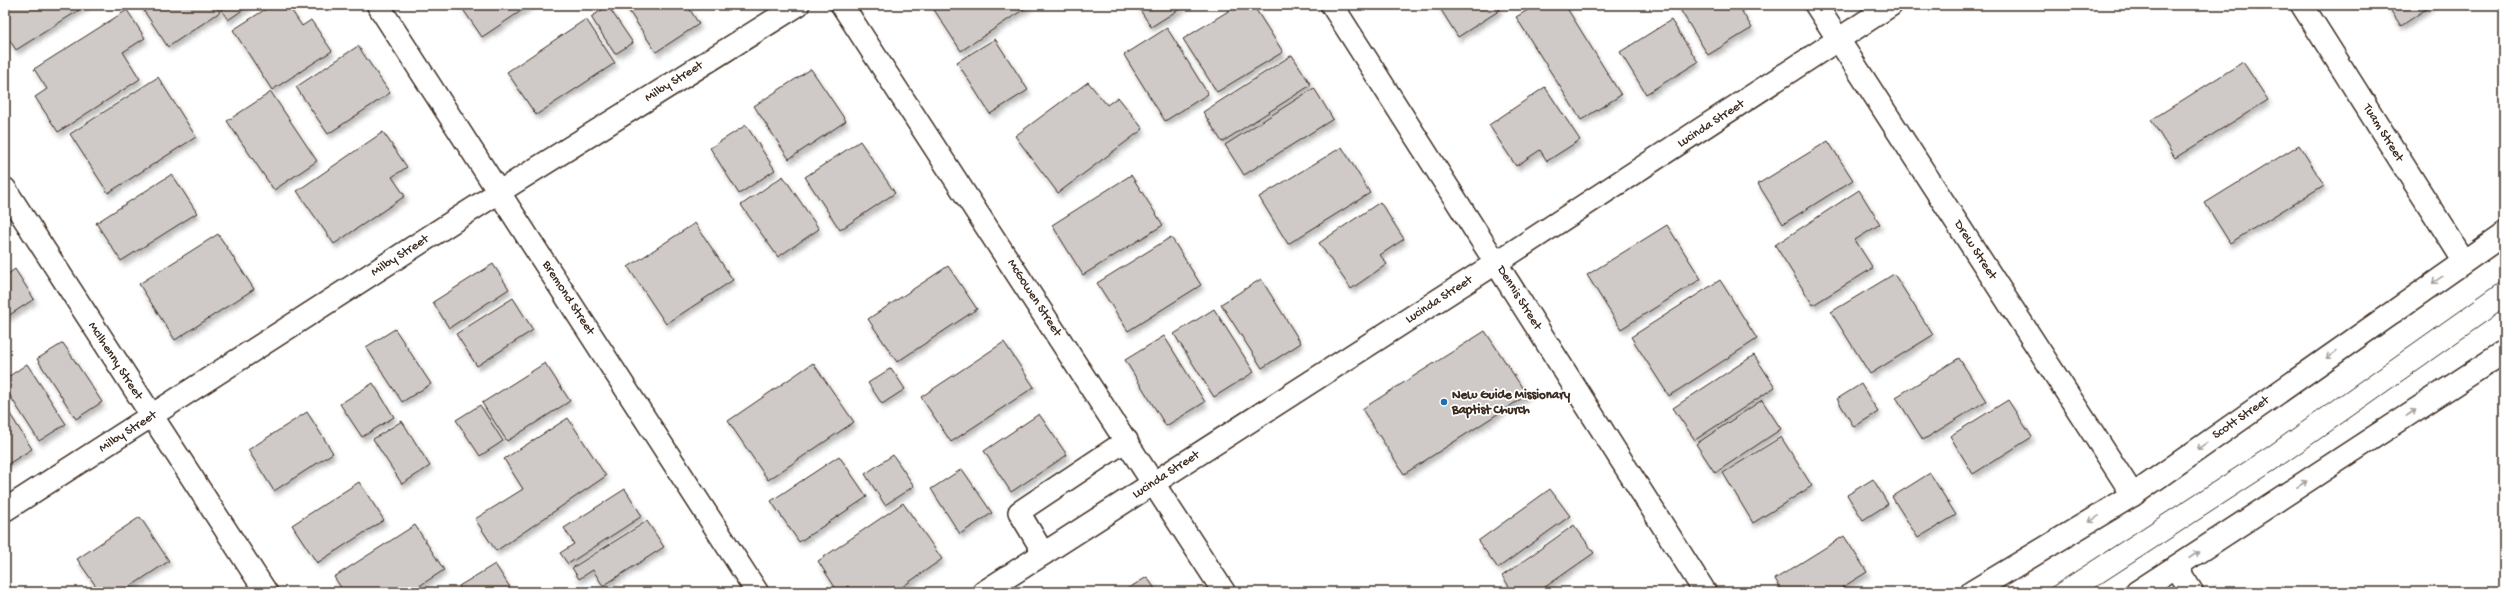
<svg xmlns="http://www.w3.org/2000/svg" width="2509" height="597" font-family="'Gochi Hand',sans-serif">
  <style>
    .built { fill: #f1efee }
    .building { fill: #cfcac7; stroke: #3b2a1e; filter: url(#shadow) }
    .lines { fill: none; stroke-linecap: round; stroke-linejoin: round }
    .lane-casing { stroke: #3b2a1e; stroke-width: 24 }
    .street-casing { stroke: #3b2a1e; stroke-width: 25 }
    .secondary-casing { stroke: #3b2a1e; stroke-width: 25 }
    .lane { stroke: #fff; stroke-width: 21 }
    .street { stroke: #fff; stroke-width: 22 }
    .secondary { stroke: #fff; stroke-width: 22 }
    .tram { stroke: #3b2a1e; stroke-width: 1 }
    .oneway { stroke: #a79f9a }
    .poi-dot { fill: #1f6fb2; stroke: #fff; stroke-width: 1.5 }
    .labels { text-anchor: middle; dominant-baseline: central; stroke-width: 3.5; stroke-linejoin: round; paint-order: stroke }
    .street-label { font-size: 13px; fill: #3b2a1e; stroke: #fff }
    .poi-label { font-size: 13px; font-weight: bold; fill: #3b2a1e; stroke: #fff; text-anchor: start }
  </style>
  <defs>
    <filter id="shadow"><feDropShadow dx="2.5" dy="4.5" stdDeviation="2" flood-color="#0004"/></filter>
  </defs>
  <rect width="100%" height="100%" fill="#fff"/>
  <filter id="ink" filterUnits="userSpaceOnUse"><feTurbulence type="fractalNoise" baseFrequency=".025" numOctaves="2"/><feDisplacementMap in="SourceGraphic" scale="8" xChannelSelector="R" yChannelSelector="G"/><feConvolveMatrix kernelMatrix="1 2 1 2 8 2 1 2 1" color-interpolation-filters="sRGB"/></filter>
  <g filter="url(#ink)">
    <path class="built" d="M2216,583L2221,592H2202Z"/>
    <g class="building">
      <path d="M5,5H87L16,50L5,33Z"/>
      <path d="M140,5H215L220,12L168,47Z"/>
      <path d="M218,5H250L228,20Z"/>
      <path d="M272,5H288L302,26L311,20L332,51L272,90L233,30Z"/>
      <path d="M460,5H530L482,37Z"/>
      <path d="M625,5H687L699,24L656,52Z"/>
      <path d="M931,5H1030L961,51Z"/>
      <path d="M1137,5H1186L1151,27Z"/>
      <path d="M1238,5H1253L1283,52L1217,92L1183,39Z"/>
      <path d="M1438,5H1497L1500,10L1458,37Z"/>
      <path d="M1536,5H1565L1621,95L1581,120L1516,17Z"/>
      <path d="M1680,5H1738L1752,28L1708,55L1678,6Z"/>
      <path d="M2387,5H2432L2401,26Z"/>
      <path d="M608,6L633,43L615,54L591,17Z"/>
      <path d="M127,10L145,38L123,52L140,79L58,132L35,97L47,89L34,69Z"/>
      <path d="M586,19L615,63L536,115L507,72Z"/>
      <path d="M1671,20L1698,62L1646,94L1620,52Z"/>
      <path d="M1167,28L1208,94L1165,121L1124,55Z"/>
      <path d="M995,39L1028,90L990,114L957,62Z"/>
      <path d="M358,46L390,93L328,134L296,87Z"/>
      <path d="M1292,55L1311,85L1222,142L1203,112Z"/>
      <path d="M2243,62L2268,100L2175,158L2151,120Z"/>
      <path d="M811,69L846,121L789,159L754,106Z"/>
      <path d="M158,77L196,137L108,193L70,134Z"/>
      <path d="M1088,82L1107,105L1118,97L1143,129L1058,193L1015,136Z"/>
      <path d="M1545,87L1580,140L1547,161L1540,150L1516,166L1489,125Z"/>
      <path d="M1314,88L1333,119L1244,175L1225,145Z"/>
      <path d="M271,92L317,161L274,190L227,121Z"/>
      <path d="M746,125L775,170L739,194L710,148Z"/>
      <path d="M383,132L407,167L392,177L405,196L334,244L297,191Z"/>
      <path d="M860,141L895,193L840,230L805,177Z"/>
      <path d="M1828,141L1853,180L1783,224L1758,184Z"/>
      <path d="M2299,145L2324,185L2230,243L2205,203Z"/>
      <path d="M1342,147L1370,193L1288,244L1259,197Z"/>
      <path d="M172,174L197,213L121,261L96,223Z"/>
      <path d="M1131,175L1163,225L1083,275L1052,225Z"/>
      <path d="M783,176L819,229L778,257L741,205Z"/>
      <path d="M1859,190L1880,224L1855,240L1873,268L1813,305L1775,245Z"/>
      <path d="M1380,202L1404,239L1380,255L1387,264L1351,289L1319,243Z"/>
      <path d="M695,223L733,280L666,324L628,267Z"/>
      <path d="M1667,225L1701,279L1621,329L1587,275Z"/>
      <path d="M218,234L254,289L175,340L139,284Z"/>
      <path d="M1171,237L1201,285L1128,331L1097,283Z"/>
      <path d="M493,264L509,289L449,328L433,302Z"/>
      <path d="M948,266L977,309L897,362L868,319Z"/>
      <path d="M15,269L34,299L5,318V276Z"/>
      <path d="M1894,274L1933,335L1870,374L1831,312Z"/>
      <path d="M1261,279L1301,343L1262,368L1221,304Z"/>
      <path d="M1720,280L1757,339L1669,396L1631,337Z"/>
      <path d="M513,298L533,330L477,366L456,334Z"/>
      <path d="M1214,309L1254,372L1214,397L1174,334Z"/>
      <path d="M395,329L431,384L402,402L366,347Z"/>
      <path d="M1485,331L1527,395L1404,474L1362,409Z"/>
      <path d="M1164,336L1205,402L1166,426L1125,360Z"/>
      <path d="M1004,342L1034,387L951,442L921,397Z"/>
      <path d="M63,343L102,402L76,419L37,359Z"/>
      <path d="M1754,355L1775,387L1695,440L1673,408Z"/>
      <path d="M1959,358L1986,401L1923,440L1896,397Z"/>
      <path d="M545,363L570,401L507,441L482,403Z"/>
      <path d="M813,363L854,422L768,480L728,421Z"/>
      <path d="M27,364L66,424L39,441L5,388V379Z"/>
      <path d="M891,368L905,389L882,404L868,383Z"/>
      <path d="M373,383L394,417L362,437L340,404Z"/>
      <path d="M1861,384L1878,412L1854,427L1837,399Z"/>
      <path d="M1762,400L1781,429L1715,473L1696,444Z"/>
      <path d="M2008,400L2032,437L1973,474L1950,436Z"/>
      <path d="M480,405L503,441L480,456L456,420Z"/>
      <path d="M5,406L32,449L5,466Z"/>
      <path d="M307,412L333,453L274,491L248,450Z"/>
      <path d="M1039,414L1067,455L1011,492L984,451Z"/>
      <path d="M568,418L606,476L496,551L475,519L523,489L504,459Z"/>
      <path d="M402,421L430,466L402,484L373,439Z"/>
      <path d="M1781,437L1812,486L1753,523L1723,473Z"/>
      <path d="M893,455L914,486L885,505L865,474Z"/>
      <path d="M839,456L867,497L799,542L771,501Z"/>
      <path d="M962,469L992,513L960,534L931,489Z"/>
      <path d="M1930,473L1956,515L1918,538L1892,497Z"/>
      <path d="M1873,479L1888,504L1863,520L1847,495Z"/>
      <path d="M359,482L384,520L317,563L292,525Z"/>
      <path d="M625,489L642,516L568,564L560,553L574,544L564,528Z"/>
      <path d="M1550,489L1570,516L1498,568L1478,541Z"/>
      <path d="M903,503L942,559L895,592H852L848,586L838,592L818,561Z"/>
      <path d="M140,517L169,561L122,592H100L77,559Z"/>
      <path d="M647,521L664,547L603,586L593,570L579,579L572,568Z"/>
      <path d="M415,525L444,570L410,592H344L334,577Z"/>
      <path d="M1574,525L1594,553L1538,592H1513L1502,576Z"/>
      <path d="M1844,536L1867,572L1835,592H1783L1775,579Z"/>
      <path d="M495,564L513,592H462L459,586Z"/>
      <path d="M1147,577L1157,592H1122Z"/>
    </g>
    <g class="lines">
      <defs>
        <path id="lane" d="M1044,554L1019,512L1127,440"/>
        <g id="street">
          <path d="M378,5L757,592"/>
          <path d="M842,5L1224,592"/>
          <path d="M1332,5L1705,592"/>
          <path d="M1816,5L2133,495"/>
          <path d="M2302,5L2464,261"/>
          <path d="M5,189L266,592"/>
          <path d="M5,510L499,192L798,5"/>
          <path d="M2176,567L2192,592"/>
          <path d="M984,592L1496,263L1891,5"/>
        </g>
        <g id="secondary">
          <path d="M1972,592L2133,495L2504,234"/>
          <path d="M2137,592L2504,352"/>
        </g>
      </defs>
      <use href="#lane" class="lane-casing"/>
      <use href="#street" class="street-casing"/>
      <use href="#secondary" class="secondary-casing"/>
      <use href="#lane" class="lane"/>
      <use href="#street" class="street"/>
      <use href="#secondary" class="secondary"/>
      <g class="tram">
        <path d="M2044,592L2266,448L2504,279"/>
        <path d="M2088,592L2280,467L2504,309"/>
      </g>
    </g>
    <defs><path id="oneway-shaft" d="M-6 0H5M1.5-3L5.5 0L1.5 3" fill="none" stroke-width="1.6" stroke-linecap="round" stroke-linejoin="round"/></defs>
    <g class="oneway">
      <use href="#oneway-shaft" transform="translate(2437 280) rotate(145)"/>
      <use href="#oneway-shaft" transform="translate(2331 355) rotate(145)"/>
      <use href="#oneway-shaft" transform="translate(2411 413) rotate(-33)"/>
      <use href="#oneway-shaft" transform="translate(2202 446) rotate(145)"/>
      <use href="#oneway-shaft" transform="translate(2302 484) rotate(-33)"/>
      <use href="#oneway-shaft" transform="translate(2094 519) rotate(149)"/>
      <use href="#oneway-shaft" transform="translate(2194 555) rotate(-33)"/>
    </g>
  </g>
  <circle class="poi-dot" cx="1444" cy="402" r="4"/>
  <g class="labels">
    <g class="street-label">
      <text transform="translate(674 82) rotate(-32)">Milby Street</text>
      <text transform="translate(1711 124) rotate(-33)">Lucinda Street</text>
      <text transform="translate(2383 133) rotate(58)">Tuam Street</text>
      <text transform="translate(1975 250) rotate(57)">Drew Street</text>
      <text transform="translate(400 256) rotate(-33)">Milby Street</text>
      <text transform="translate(568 298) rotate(57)">Bremond Street</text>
      <text transform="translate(1034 298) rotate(57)">McGowen Street</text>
      <text transform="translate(1519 298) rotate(58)">Dennis Street</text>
      <text transform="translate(1439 300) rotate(-33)">Lucinda Street</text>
      <text transform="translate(115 361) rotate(57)">McIlhenny Street</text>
      <text transform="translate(2241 418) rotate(-35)">Scott Street</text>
      <text transform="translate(128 432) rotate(-33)">Milby Street</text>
      <text transform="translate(1166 475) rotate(-33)">Lucinda Street</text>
    </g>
    <g class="poi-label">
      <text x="1452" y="395">New Guide Missionary<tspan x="1452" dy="15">Baptist Church</tspan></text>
    </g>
  </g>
  <rect width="2509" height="597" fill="none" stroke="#fff" stroke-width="20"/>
  <rect x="10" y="10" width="2489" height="577" fill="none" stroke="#3b2a1e" stroke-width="1.5" filter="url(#ink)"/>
</svg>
